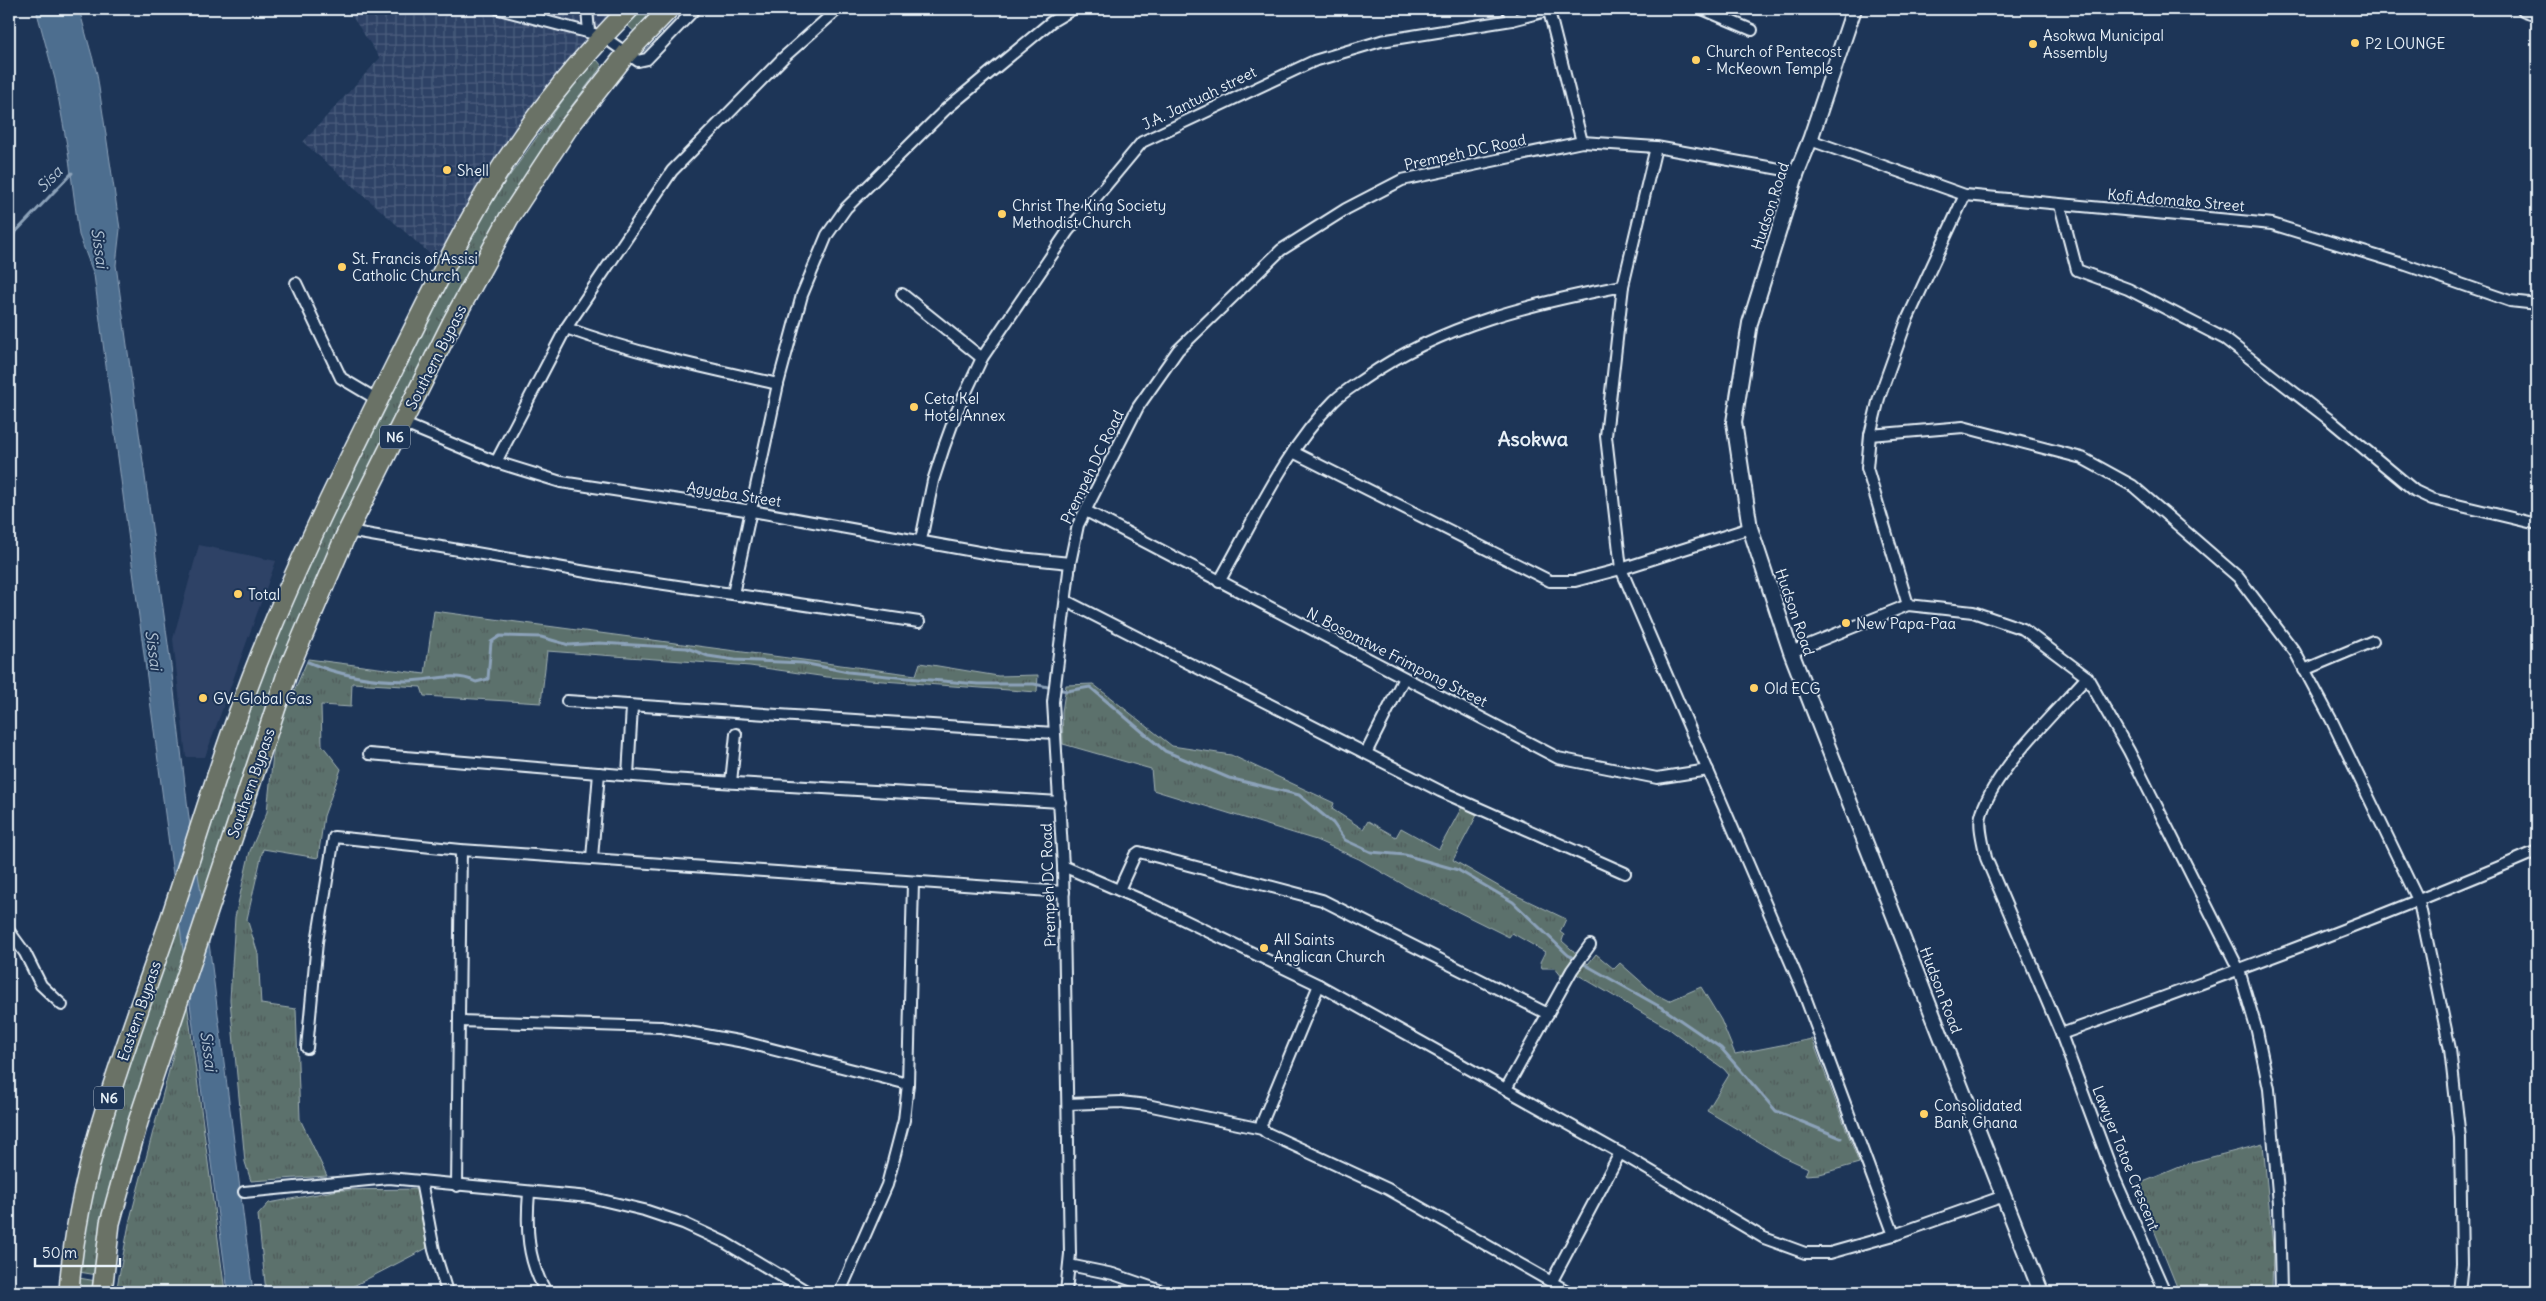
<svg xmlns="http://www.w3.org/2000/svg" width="2546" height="1301" font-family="Delius,sans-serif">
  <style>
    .built { fill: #2e4266 }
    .industrial { fill: url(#industrial-grid) }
    .grass { fill: url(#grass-tufts); stroke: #a2b1b2 }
    .water { fill: #4e6e8f; stroke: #8ca2b9 }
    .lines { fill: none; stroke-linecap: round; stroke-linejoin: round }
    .stream { stroke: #8ca2b9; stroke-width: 3 }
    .street-casing { stroke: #e8f1f8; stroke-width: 14 }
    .secondary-casing { stroke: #e8f1f8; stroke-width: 18 }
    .highway-casing { stroke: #e8f1f8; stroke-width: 22 }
    .street { stroke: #1d3557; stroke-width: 10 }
    .secondary { stroke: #1d3557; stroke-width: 14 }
    .highway { stroke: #6a7266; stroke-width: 19 }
    .poi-dot { fill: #ffd166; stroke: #1d3557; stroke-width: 2 }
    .labels { text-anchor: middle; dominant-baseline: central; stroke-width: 4; stroke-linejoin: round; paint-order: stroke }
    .shield { fill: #1d3557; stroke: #abb9c8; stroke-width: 1 }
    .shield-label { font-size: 14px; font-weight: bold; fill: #e8f1f8 }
    .poi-label { font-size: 15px; fill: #e8f1f8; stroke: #1d3557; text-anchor: start }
    .street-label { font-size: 15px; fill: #e8f1f8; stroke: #1d3557 }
    .water-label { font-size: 16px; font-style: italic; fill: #b2c3d3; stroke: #1d3557 }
    .district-label { font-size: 20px; font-weight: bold; fill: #e8f1f8; stroke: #1d3557 }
  </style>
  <defs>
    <pattern id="industrial-grid" width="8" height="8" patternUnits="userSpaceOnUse" patternTransform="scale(1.25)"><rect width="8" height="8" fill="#2e4266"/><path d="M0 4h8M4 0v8" fill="none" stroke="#4c5e7d"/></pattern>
    <pattern id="grass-tufts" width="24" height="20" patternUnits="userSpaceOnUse" patternTransform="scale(1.25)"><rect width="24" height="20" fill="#5b716c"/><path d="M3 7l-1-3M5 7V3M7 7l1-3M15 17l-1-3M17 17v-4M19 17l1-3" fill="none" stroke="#4f5a59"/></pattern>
  </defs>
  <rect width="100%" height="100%" fill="#1d3557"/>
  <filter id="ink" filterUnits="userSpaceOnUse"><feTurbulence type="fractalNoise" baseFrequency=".02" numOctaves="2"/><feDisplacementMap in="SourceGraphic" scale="10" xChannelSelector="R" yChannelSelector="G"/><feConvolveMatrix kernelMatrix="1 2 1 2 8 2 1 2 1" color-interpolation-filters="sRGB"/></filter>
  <g filter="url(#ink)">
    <path class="built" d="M199,545L276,561L205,757H186L173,639Z"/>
    <path class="industrial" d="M347,9H615L586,40L516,130L458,222L438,261L303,142L380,58Z"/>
    <g class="grass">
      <path d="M641,9H663L638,35L627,25Z"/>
      <path d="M594,56L602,66L550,134L354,511L198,918L178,911L204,830L280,630L335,504L401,371L487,208Z"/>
      <path d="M434,611L916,675L920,663L998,676L1038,675L1037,692L827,677L750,666L547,651L541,703L424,696L421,687L352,683L351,707L321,705L322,745L341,769L324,816L318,858L263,849L247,919L258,954L261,1004L296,1009L300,1119L327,1176L251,1181L245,1162L230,1000L235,917L250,851L267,812L275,735L308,659L425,674Z"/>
      <path d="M1093,684L1172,746L1231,755L1334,803L1332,809L1363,829L1368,821L1396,837L1401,828L1439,849L1462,807L1477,815L1453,860L1505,890L1566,919L1560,932L1564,935L1562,941L1588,964L1596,954L1614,969L1620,963L1655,994L1669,1001L1701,987L1721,1020L1735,1054L1812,1039L1859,1163L1820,1174L1805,1175L1808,1168L1782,1156L1707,1111L1729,1075L1724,1069L1668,1028L1568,969L1562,977L1555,968H1542L1540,962L1545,952L1512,933L1509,937L1406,886L1359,859L1316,840L1153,790L1151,769L1063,744L1062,712L1066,685Z"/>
      <path d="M176,918L196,925L103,1276L79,1272L80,1253L105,1134Z"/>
      <path d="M187,1002L225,1292H116L130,1219Z"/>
      <path d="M2263,1144L2273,1247L2272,1292H2179L2136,1185L2192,1162Z"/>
      <path d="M419,1189L427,1248L342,1292H266L258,1215L269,1203L339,1190Z"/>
      <path d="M79,1278L102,1282L100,1292H78Z"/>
    </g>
    <path class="water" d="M36,9H79L97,74L120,229L116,265L171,666L189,818L209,943L253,1292H228L94,275L79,235L68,151L55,79Z"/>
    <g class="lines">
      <g class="stream">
        <path d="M9,239L72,173"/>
        <path d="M308,662C338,675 375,681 408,681C432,681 453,671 476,682L488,679L491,642L500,636L541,637L569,645L599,643L687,648L708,656L735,660L803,663L848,672L907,678L978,684H1034L1067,691L1090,687L1165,751L1229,778L1299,795L1333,823L1345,840L1371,852L1405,855L1458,870L1513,902L1568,955L1664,1009L1721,1048L1776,1111L1841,1138"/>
      </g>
      <defs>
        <g id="street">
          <path d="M499,9L602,36L638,61L647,59L695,9"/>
          <path d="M587,9L589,32"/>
          <path d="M1508,9L1512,20"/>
          <path d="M1702,9L1752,30"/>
          <path d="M1549,11L1582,142"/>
          <path d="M1810,140L1965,195L2272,224L2406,265L2510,301L2537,304"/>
          <path d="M1656,147L1623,286L1606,436L1621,569L1803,991L1894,1235"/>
          <path d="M2060,205L2077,270L2128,289L2225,339L2331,421L2415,491L2432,499L2537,524"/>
          <path d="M296,283L341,378L378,400"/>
          <path d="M902,294L982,358"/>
          <path d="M566,328C635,353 706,368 778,384"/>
          <path d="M402,423L496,462L561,482L752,511L1001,556L1070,563"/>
          <path d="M1870,435L1963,427L2082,458L2133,486L2238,577L2295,652L2332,721L2419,902L2450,1049L2460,1138L2462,1264L2459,1292"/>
          <path d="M1293,452L1550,581H1575L1621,569L1750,528"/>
          <path d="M496,462L566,328L672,171L784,57L838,9"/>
          <path d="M1086,511L1558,758L1657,778L1708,770"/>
          <path d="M348,531L604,575L919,622"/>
          <path d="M921,540L933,481L944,447L957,411L982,358L1068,231L1142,142L1314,61L1381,41L1512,20L1554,9"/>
          <path d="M1219,582C1254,521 1284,451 1334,401C1343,392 1355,385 1365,378C1441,325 1533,303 1623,286"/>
          <path d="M733,594L778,384L802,295L827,235L846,208L946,109L1051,22L1073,9"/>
          <path d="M1066,601L1440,791L1625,873"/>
          <path d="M1908,605L1867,468L1870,435L1879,398L1907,320L1965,195"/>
          <path d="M1791,652L1908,605L1973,612L2023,629L2087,677L2129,751L2239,970L2257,1031L2269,1089L2279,1204L2281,1292"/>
          <path d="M2304,670L2373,641"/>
          <path d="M2087,677C2055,713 1997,767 1982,812C1977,824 1984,845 1986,858L2061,1034L2115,1179L2165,1292"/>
          <path d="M567,701L1054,733"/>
          <path d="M1366,753L1404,678"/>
          <path d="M369,754L670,779L1060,802"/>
          <path d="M628,775L632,707"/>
          <path d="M731,782L736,734"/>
          <path d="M592,858L599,773"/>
          <path d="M1063,866L1153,905L1319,985L1620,1153L1764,1238L1805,1253H1830L1894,1235L2004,1196"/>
          <path d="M1119,890L1135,855L1139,852L1322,900L1548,1014"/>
          <path d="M9,931L25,953L41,985L62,1005"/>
          <path d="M459,1021L661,1027L744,1042L908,1084"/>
          <path d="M2061,1034C2222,977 2381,918 2537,851"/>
          <path d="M307,1048L317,942L334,837L461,850L1064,892"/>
          <path d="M1506,1089L1572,970L1590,945"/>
          <path d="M1068,1104L1121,1102L1147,1105L1262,1129L1267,1133L1388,1189L1569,1292"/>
          <path d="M1262,1129L1261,1125L1319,985"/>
          <path d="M421,1181L434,1250L447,1292"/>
          <path d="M457,1186L461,850"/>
          <path d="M244,1192L389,1178L589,1197L644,1210L683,1223L724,1242L808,1292"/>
          <path d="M529,1192C526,1228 527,1260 546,1292"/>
          <path d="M1069,1265L1113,1274L1165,1292"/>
          <path d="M1552,1281L1620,1153"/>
          <path d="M840,1292L887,1185L904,1120L908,1084L913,883"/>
          <path d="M1066,1292L1070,1254L1063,866L1053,702L1070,563L1078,525L1138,407L1178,350L1281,250L1346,209L1402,180L1582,142L1656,147L1797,172"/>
        </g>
        <g id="secondary">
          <path d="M1854,9L1810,140L1797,172L1750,323L1734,422L1750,528L1791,652L2041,1292"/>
          <path d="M2525,9L2537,13"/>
        </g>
        <g id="highway">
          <path d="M69,1292C77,1165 128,1043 169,923C202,824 231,723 272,627C309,538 353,451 396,364C425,307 452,249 485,194C525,127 574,65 629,9"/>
          <path d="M102,1292L110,1223L138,1122L289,668L345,537L453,321L509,218L568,128L627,53L669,9"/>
        </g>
      </defs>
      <use href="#street" class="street-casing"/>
      <use href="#secondary" class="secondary-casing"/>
      <use href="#highway" class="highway-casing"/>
      <use href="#street" class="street"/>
      <use href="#secondary" class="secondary"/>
      <use href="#highway" class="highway"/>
    </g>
  </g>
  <g class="poi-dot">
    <circle cx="2355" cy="43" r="5"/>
    <circle cx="2033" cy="44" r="5"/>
    <circle cx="1696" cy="60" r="5"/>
    <circle cx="447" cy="170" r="5"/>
    <circle cx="1002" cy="214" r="5"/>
    <circle cx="342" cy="267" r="5"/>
    <circle cx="914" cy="407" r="5"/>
    <circle cx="238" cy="594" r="5"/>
    <circle cx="1846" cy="623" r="5"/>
    <circle cx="1754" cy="688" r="5"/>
    <circle cx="203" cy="698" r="5"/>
    <circle cx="1264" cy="948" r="5"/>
    <circle cx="1924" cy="1114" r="5"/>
  </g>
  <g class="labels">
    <g class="shield">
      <rect x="380" y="425.5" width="30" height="23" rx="4"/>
      <rect x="94" y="1086.5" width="30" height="23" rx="4"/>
    </g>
    <g class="shield-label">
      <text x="395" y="437">N6</text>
      <text x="109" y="1098">N6</text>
    </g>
    <g class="poi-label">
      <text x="2043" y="35">Asokwa Municipal<tspan x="2043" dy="17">Assembly</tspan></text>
      <text x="2365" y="43">P2 LOUNGE</text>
      <text x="1706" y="51">Church of Pentecost<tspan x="1706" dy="17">- McKeown Temple</tspan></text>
      <text x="457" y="170">Shell</text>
      <text x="1012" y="205">Christ The King Society<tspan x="1012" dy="17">Methodist Church</tspan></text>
      <text x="352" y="258">St. Francis of Assisi<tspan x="352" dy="17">Catholic Church</tspan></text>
      <text x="924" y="398">Ceta Kel<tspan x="924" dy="17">Hotel Annex</tspan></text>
      <text x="248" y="594">Total</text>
      <text x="1856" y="623">New Papa-Paa</text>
      <text x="1764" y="688">Old ECG</text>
      <text x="213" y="698">GV-Global Gas</text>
      <text x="1274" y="939">All Saints<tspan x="1274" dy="17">Anglican Church</tspan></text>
      <text x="1934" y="1105">Consolidated<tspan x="1934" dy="17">Bank Ghana</tspan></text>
    </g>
    <g class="street-label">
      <text transform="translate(1199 98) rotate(-26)">J.A. Jantuah street</text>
      <text transform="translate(1465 152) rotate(-12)">Prempeh DC Road</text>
      <text transform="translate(2176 200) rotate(5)">Kofi Adomako Street</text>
      <text transform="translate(1770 206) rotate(-72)">Hudson Road</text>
      <text transform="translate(436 357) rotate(-63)">Southern Bypass</text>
      <text transform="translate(1092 467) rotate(-64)">Prempeh DC Road</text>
      <text transform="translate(734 494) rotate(9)">Agyaba Street</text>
      <text transform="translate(1795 612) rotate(71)">Hudson Road</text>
      <text transform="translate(1397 657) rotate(27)">N. Bosomtwe Frimpong Street</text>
      <text transform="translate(251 783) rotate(-71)">Southern Bypass</text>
      <text transform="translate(1048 885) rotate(-92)">Prempeh DC Road</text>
      <text transform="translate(1941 990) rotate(69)">Hudson Road</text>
      <text transform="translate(139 1011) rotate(-71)">Eastern Bypass</text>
      <text transform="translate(2126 1158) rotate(68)">Lawyer Totoe Crescent</text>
    </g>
    <g class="water-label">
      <text transform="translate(49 179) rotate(-46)">Sisa</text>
      <text transform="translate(100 248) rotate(82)">Sissai</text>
      <text transform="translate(154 650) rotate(82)">Sissai</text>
      <text transform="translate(209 1051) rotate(82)">Sissai</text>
    </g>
    <g class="district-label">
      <text x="1533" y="438">Asokwa</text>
    </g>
  </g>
  <rect width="2546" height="1301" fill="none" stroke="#1d3557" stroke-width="30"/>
  <rect x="15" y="15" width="2516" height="1271" fill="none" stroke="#e8f1f8" stroke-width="2" filter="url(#ink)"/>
  <path d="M35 1258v8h85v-8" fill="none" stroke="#e8f1f8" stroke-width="2.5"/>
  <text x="42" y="1258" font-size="15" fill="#e8f1f8" stroke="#1d3557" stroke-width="4" paint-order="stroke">50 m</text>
</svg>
